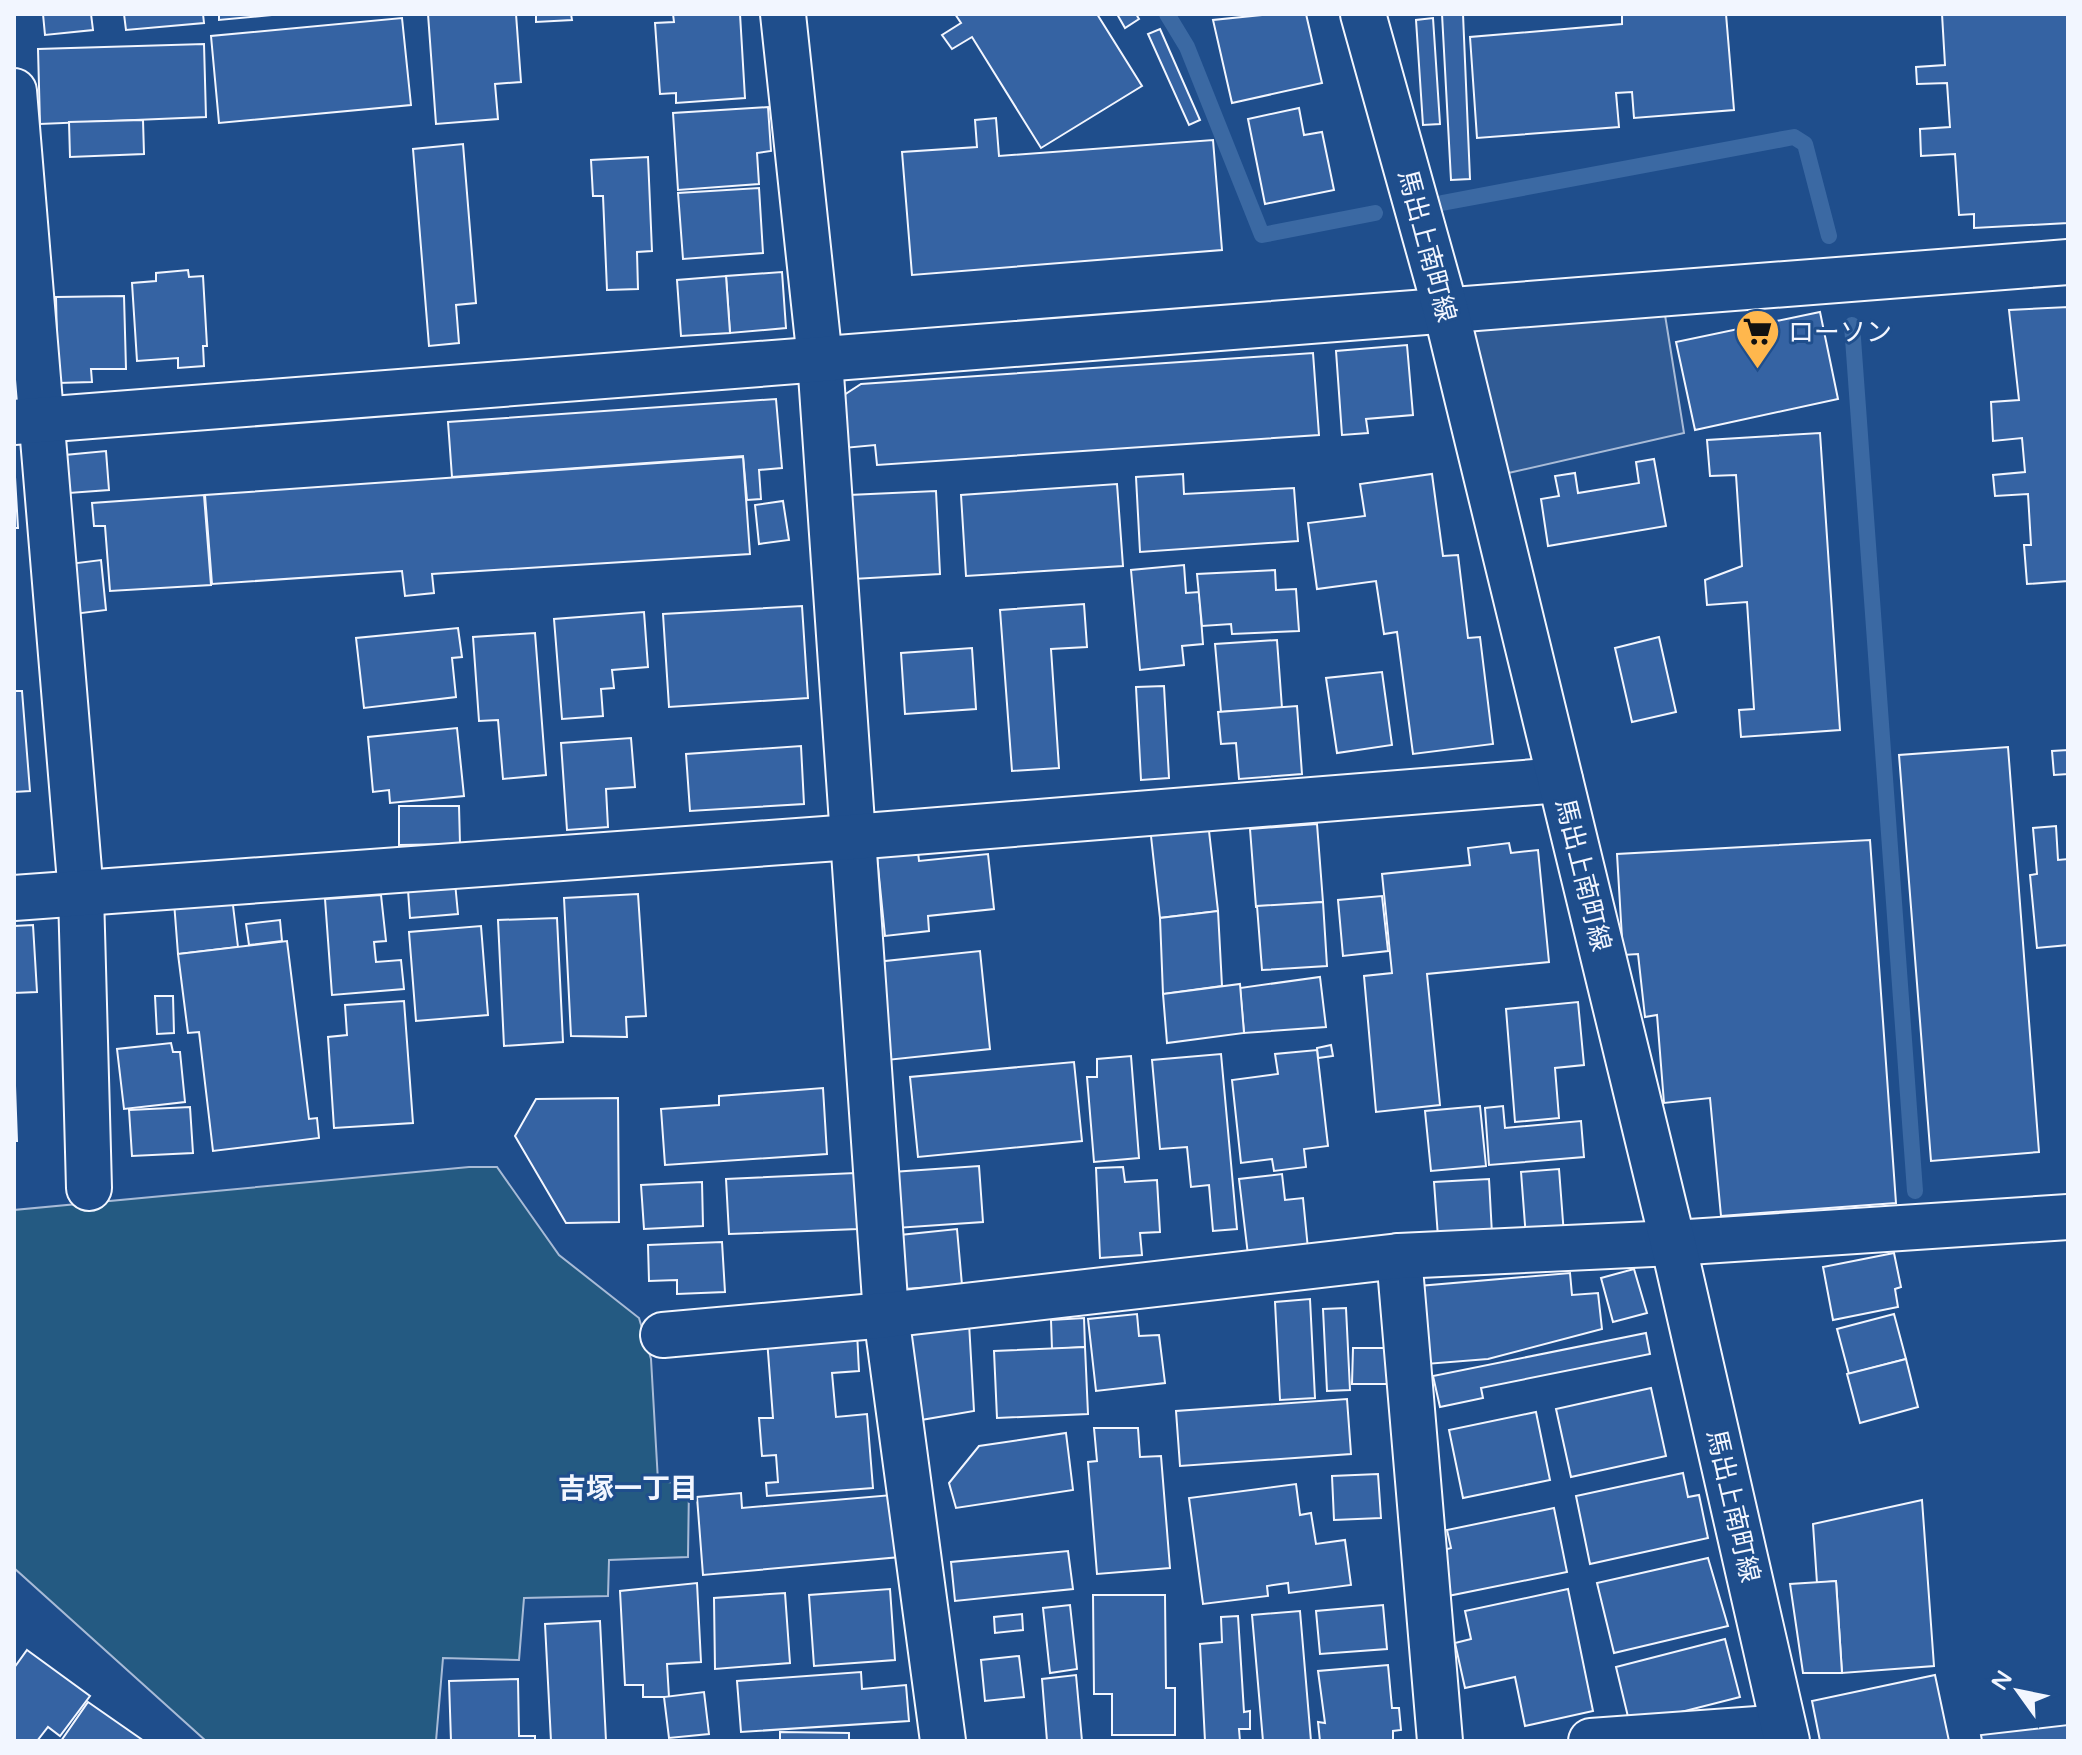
<svg xmlns="http://www.w3.org/2000/svg" width="2082" height="1755" font-family="'Varela Round','Noto Sans JP',sans-serif">
  <style>
    .green { fill: #245a82; stroke: #a8bbd7; stroke-width: 2 }
    .parking { fill: #305b95; stroke: #a8bbd7; stroke-width: 2 }
    .lines { fill: none; stroke-linecap: round; stroke-linejoin: round }
    .stream { stroke: #3b69a3; stroke-width: 16 }
    .building { fill: #3563a3; stroke: #f2f6ff; stroke-width: 2 }
    .minor-casing { stroke: #f2f6ff; stroke-width: 48 }
    .major-casing { stroke: #f2f6ff; stroke-width: 48 }
    .minor { stroke: #1f4e8c; stroke-width: 44 }
    .major { stroke: #1f4e8c; stroke-width: 44 }
    .labels { text-anchor: middle; dominant-baseline: central; stroke-width: 6; stroke-linejoin: round; paint-order: stroke }
    .street-label { font-size: 26px; fill: #f2f6ff; stroke: #1f4e8c }
    .poi-label { font-size: 26px; fill: #f2f6ff; stroke: #1f4e8c; text-anchor: start }
    .neighbourhood-label { font-size: 28px; font-weight: bold; fill: #f2f6ff; stroke: #1f4e8c }
  </style>
  <rect width="100%" height="100%" fill="#1f4e8c"/>
  <path class="green" d="M469,1167H497L559,1255L639,1318L651,1359L658,1481L689,1484L688,1557L609,1560L608,1596L524,1598L519,1660L443,1658L436,1741H206L14,1568V1210Z"/>
  <path class="parking" d="M1665,315L1684,433L1504,474L1469,331Z"/>
  <g class="lines">
    <g class="stream">
      <path d="M1167,14L1187,47L1262,235L1375,213"/>
      <path d="M1442,203L1794,137L1805,144L1829,236"/>
      <path d="M1852,325L1915,1191"/>
    </g>
  </g>
  <g class="building">
    <path d="M43,14H91L93,30L45,35Z"/>
    <path d="M124,14H203L204,23L126,30Z"/>
    <path d="M219,14H282L219,20Z"/>
    <path d="M428,14H516L521,82L495,84L498,119L436,124Z"/>
    <path d="M536,14H571L572,20L536,22Z"/>
    <path d="M673,14H740L745,98L676,103V93L660,94L655,23L674,22Z"/>
    <path d="M955,14H1097L1142,86L1041,148L972,37L952,49L942,35L961,23Z"/>
    <path d="M1117,14H1136L1139,19L1125,28Z"/>
    <path d="M1272,14H1306L1322,83L1232,103L1213,20Z"/>
    <path d="M1442,14H1463L1470,179L1451,180Z"/>
    <path d="M1622,14H1726L1734,110L1634,118L1632,92L1616,93L1619,127L1477,138L1470,37L1622,24Z"/>
    <path d="M1942,14H2068V223L1974,228V214L1959,215L1955,154L1921,156L1920,129L1950,127L1947,83L1917,84L1916,67L1945,65Z"/>
    <path d="M402,18L411,105L219,123L211,36Z"/>
    <path d="M1433,18L1440,124L1423,125L1416,20Z"/>
    <path d="M1160,29L1200,120L1189,125L1148,34Z"/>
    <path d="M204,44L206,117L40,124L38,49Z"/>
    <path d="M768,107L771,151L757,153L759,184L678,190L673,113Z"/>
    <path d="M1299,108L1304,135L1322,132L1334,190L1265,204L1248,119Z"/>
    <path d="M996,118L999,156L1213,140L1222,250L912,275L902,152L977,147L975,120Z"/>
    <path d="M143,120L144,154L70,157L69,122Z"/>
    <path d="M463,144L476,303L456,305L459,343L429,346L413,149Z"/>
    <path d="M648,157L652,251L637,252L638,289L607,290L603,196H593L591,160Z"/>
    <path d="M759,188L763,253L683,259L678,193Z"/>
    <path d="M188,270L189,277L203,276L207,346H203L204,366L178,368V358L137,361L132,283L156,281V273Z"/>
    <path d="M782,272L786,328L730,333L726,276Z"/>
    <path d="M726,276L730,333L681,336L677,280Z"/>
    <path d="M124,296L126,369H91L92,382L58,383L56,297Z"/>
    <path d="M2068,307V581L2027,584L2024,545H2031L2028,494L1995,496L1993,475L2025,472L2022,438L1993,441L1991,402L2019,400L2009,310Z"/>
    <path d="M1820,312L1838,399L1695,430L1676,342Z"/>
    <path d="M1407,345L1413,415L1366,419L1368,433L1342,435L1336,351Z"/>
    <path d="M1313,353L1319,435L877,465L875,445L844,448L841,397L861,384Z"/>
    <path d="M776,399L782,468L759,470L761,499L747,500L743,456L452,477L448,422Z"/>
    <path d="M1820,433L1840,730L1741,737L1739,710L1754,709L1747,602L1707,605L1705,580L1742,566L1736,475L1710,476L1707,440Z"/>
    <path d="M106,451L109,490L69,493L65,455Z"/>
    <path d="M743,457L750,554L432,574L434,593L405,596L402,571L212,584L205,495Z"/>
    <path d="M1654,459L1666,526L1548,546L1541,499L1559,496L1555,476L1575,473L1578,493L1639,483L1636,462Z"/>
    <path d="M14,460L18,528H14Z"/>
    <path d="M1183,474L1184,494L1294,488L1298,541L1140,552L1136,477Z"/>
    <path d="M1432,474L1443,556L1458,555L1468,638L1480,637L1493,744L1413,754L1397,632L1384,634L1376,581L1317,589L1308,523L1365,516L1360,484Z"/>
    <path d="M1117,484L1123,566L966,576L961,495Z"/>
    <path d="M936,491L940,574L853,579L849,495Z"/>
    <path d="M204,495L211,585L110,591L105,526H94L92,503Z"/>
    <path d="M783,501L789,540L759,544L755,505Z"/>
    <path d="M101,560L106,610L74,614L69,564Z"/>
    <path d="M1184,565L1186,593L1199,592L1203,644L1182,646L1184,665L1140,670L1131,570Z"/>
    <path d="M1275,570L1276,590L1296,589L1299,631L1232,634L1231,624L1202,626L1197,574Z"/>
    <path d="M1084,604L1087,647L1051,649L1059,768L1012,771L1000,610Z"/>
    <path d="M802,606L808,698L669,707L663,614Z"/>
    <path d="M644,612L648,667L612,670L614,688L601,689L603,716L562,719L554,619Z"/>
    <path d="M458,628L462,657L452,658L456,697L364,708L356,638Z"/>
    <path d="M535,633L546,775L503,779L498,720L479,721L473,637Z"/>
    <path d="M1659,637L1676,712L1632,722L1615,648Z"/>
    <path d="M1277,640L1282,708L1221,712L1215,644Z"/>
    <path d="M972,648L976,709L905,714L901,653Z"/>
    <path d="M1382,672L1392,745L1337,753L1326,678Z"/>
    <path d="M1164,686L1169,778L1141,780L1136,687Z"/>
    <path d="M14,691H22L30,791L14,792Z"/>
    <path d="M1297,706L1302,774L1239,779L1236,743L1221,744L1218,712Z"/>
    <path d="M457,728L464,796L390,803L389,790L373,792L368,737Z"/>
    <path d="M631,738L635,787L606,789L608,827L567,830L561,743Z"/>
    <path d="M801,746L804,804L690,811L686,754Z"/>
    <path d="M2008,747L2039,1152L1931,1161L1899,755Z"/>
    <path d="M2068,750V774L2054,775L2052,751Z"/>
    <path d="M399,806H459L460,844L399,845Z"/>
    <path d="M1201,822L1209,831L1218,911L1160,918L1150,827Z"/>
    <path d="M1317,824L1323,902L1256,907L1250,829Z"/>
    <path d="M2056,826L2058,860L2068,859V945L2037,948L2030,875L2037,874L2033,828Z"/>
    <path d="M1870,840L1896,1203L1721,1216L1710,1098L1664,1103L1657,1015L1645,1017L1638,954L1623,955L1617,854Z"/>
    <path d="M1509,843L1511,853L1538,850L1549,962L1427,974L1440,1105L1376,1112L1364,976L1392,973L1382,874L1470,865L1468,848Z"/>
    <path d="M918,852L919,861L988,854L994,909L928,916L929,931L885,936L877,857Z"/>
    <path d="M454,872L458,914L410,918L407,876Z"/>
    <path d="M638,894L646,1016L626,1017L627,1037L571,1036L564,898Z"/>
    <path d="M381,895L386,941L374,942L376,962L401,960L404,989L332,995L325,899Z"/>
    <path d="M1382,896L1388,951L1343,956L1338,900Z"/>
    <path d="M232,897L238,947L178,954L174,902Z"/>
    <path d="M1323,902L1327,966L1262,970L1257,906Z"/>
    <path d="M1218,911L1222,986L1163,994L1160,918Z"/>
    <path d="M557,918L563,1042L504,1046L498,920Z"/>
    <path d="M280,920L282,941L249,945L246,924Z"/>
    <path d="M33,925L37,992L14,993V926Z"/>
    <path d="M481,926L488,1015L416,1021L409,932Z"/>
    <path d="M287,941L309,1119L317,1118L319,1138L213,1151L199,1032L188,1033L178,954Z"/>
    <path d="M980,951L990,1049L887,1060L876,962Z"/>
    <path d="M1320,977L1326,1027L1244,1033L1240,988Z"/>
    <path d="M1240,984L1244,1033L1167,1043L1163,994Z"/>
    <path d="M155,996H173L174,1033L157,1034Z"/>
    <path d="M404,1001L413,1123L334,1128L328,1037L347,1035L345,1005Z"/>
    <path d="M1578,1002L1584,1065L1555,1068L1559,1118L1515,1122L1506,1009Z"/>
    <path d="M171,1043L173,1052H180L185,1102L124,1109L117,1049Z"/>
    <path d="M1331,1045L1333,1056L1318,1058L1317,1048Z"/>
    <path d="M1317,1050L1328,1146L1304,1149L1306,1167L1274,1171L1272,1159L1241,1163L1232,1080L1278,1074L1275,1054Z"/>
    <path d="M1221,1054L1237,1229L1213,1231L1209,1185L1191,1187L1187,1147L1160,1149L1152,1060Z"/>
    <path d="M1131,1056L1139,1158L1094,1162L1087,1077H1097V1059Z"/>
    <path d="M14,1058L17,1141H14Z"/>
    <path d="M1074,1062L1082,1141L918,1157L910,1077Z"/>
    <path d="M823,1088L827,1154L665,1165L661,1109L719,1105V1096Z"/>
    <path d="M618,1098L619,1222L566,1223L515,1136L536,1099Z"/>
    <path d="M1480,1106L1486,1166L1431,1171L1425,1111Z"/>
    <path d="M1503,1106L1505,1128L1581,1121L1584,1157L1489,1165L1485,1108Z"/>
    <path d="M190,1107L193,1153L132,1156L129,1110Z"/>
    <path d="M979,1166L983,1222L896,1228L892,1172Z"/>
    <path d="M1123,1167L1125,1182L1157,1180L1160,1232L1140,1233L1142,1255L1100,1258L1096,1168Z"/>
    <path d="M1559,1169L1564,1235L1526,1238L1521,1172Z"/>
    <path d="M855,1173L858,1229L729,1234L726,1179Z"/>
    <path d="M1282,1174L1285,1200L1303,1198L1308,1249L1248,1255L1239,1179Z"/>
    <path d="M1489,1179L1492,1234L1438,1237L1434,1182Z"/>
    <path d="M702,1182L703,1226L644,1229L641,1185Z"/>
    <path d="M957,1229L962,1285L904,1289L900,1235Z"/>
    <path d="M722,1242L725,1292L677,1294V1280L649,1281L648,1245Z"/>
    <path d="M1894,1253L1901,1287L1895,1289L1898,1307L1833,1320L1823,1267Z"/>
    <path d="M1634,1269L1647,1313L1613,1322L1601,1278Z"/>
    <path d="M1570,1273L1572,1295L1598,1293L1602,1329L1488,1359L1426,1364L1419,1286Z"/>
    <path d="M1310,1299L1315,1398L1280,1400L1275,1302Z"/>
    <path d="M1346,1308L1350,1390L1327,1391L1323,1309Z"/>
    <path d="M1137,1314L1139,1336L1159,1335L1165,1383L1096,1391L1088,1319Z"/>
    <path d="M1894,1314L1906,1359L1849,1374L1837,1329Z"/>
    <path d="M1084,1318L1085,1347L1052,1349L1051,1320Z"/>
    <path d="M969,1323L974,1411L921,1420L908,1329Z"/>
    <path d="M857,1332L859,1371L832,1373L836,1417L867,1414L873,1488L767,1496L766,1483L778,1482L776,1455L762,1456L759,1418H773L767,1339Z"/>
    <path d="M1646,1333L1650,1354L1481,1388L1483,1398L1440,1407L1433,1376Z"/>
    <path d="M1085,1347L1088,1414L997,1418L994,1351Z"/>
    <path d="M1353,1348H1387L1390,1384H1352Z"/>
    <path d="M1906,1359L1918,1407L1860,1423L1847,1374Z"/>
    <path d="M1651,1388L1666,1456L1571,1477L1556,1409Z"/>
    <path d="M1347,1399L1351,1454L1180,1466L1176,1411Z"/>
    <path d="M1536,1412L1550,1480L1463,1498L1449,1430Z"/>
    <path d="M1094,1428H1138L1140,1457L1161,1456L1170,1568L1097,1574L1088,1462L1097,1461Z"/>
    <path d="M1066,1433L1073,1490L956,1508L949,1483L979,1446Z"/>
    <path d="M1683,1473L1688,1497L1699,1495L1708,1538L1590,1564L1576,1496Z"/>
    <path d="M1378,1474L1381,1518L1334,1520L1332,1476Z"/>
    <path d="M1296,1484L1300,1515L1311,1513L1316,1544L1345,1540L1351,1585L1289,1593L1288,1583L1267,1586L1268,1596L1203,1604L1189,1498Z"/>
    <path d="M741,1493L742,1508L892,1495L900,1557L703,1575L697,1497Z"/>
    <path d="M1922,1500L1934,1666L1842,1673L1836,1581L1817,1583L1813,1524Z"/>
    <path d="M1554,1508L1567,1572L1448,1596L1440,1551L1451,1548L1447,1530Z"/>
    <path d="M1068,1551L1073,1589L955,1601L951,1562Z"/>
    <path d="M1708,1558L1728,1626L1614,1653L1597,1583Z"/>
    <path d="M1836,1581L1842,1673H1803L1790,1584Z"/>
    <path d="M697,1583L701,1662L667,1664L669,1697H643V1685H625L620,1591Z"/>
    <path d="M890,1589L895,1660L814,1666L809,1595Z"/>
    <path d="M1568,1589L1593,1711L1525,1726L1515,1677L1465,1688L1455,1643L1471,1639L1465,1611Z"/>
    <path d="M785,1593L790,1663L715,1669L714,1598Z"/>
    <path d="M1093,1595H1165L1166,1688H1175V1735H1112V1694H1094Z"/>
    <path d="M1070,1605L1077,1669L1050,1673L1043,1608Z"/>
    <path d="M1383,1605L1387,1649L1320,1654L1316,1611Z"/>
    <path d="M1300,1611L1311,1741H1263L1252,1615Z"/>
    <path d="M1022,1614L1023,1630L995,1633L994,1617Z"/>
    <path d="M1238,1616L1244,1712L1250,1711V1729H1239L1240,1741H1205L1200,1644L1222,1642L1221,1617Z"/>
    <path d="M600,1621L606,1741H551L545,1624Z"/>
    <path d="M1725,1639L1740,1697L1630,1725L1616,1667Z"/>
    <path d="M27,1650L90,1696L60,1736L48,1727L37,1741H14V1668Z"/>
    <path d="M1019,1656L1024,1697L985,1701L981,1660Z"/>
    <path d="M1388,1665L1392,1708H1399L1401,1730L1393,1731V1741H1320L1318,1722L1325,1723L1318,1671Z"/>
    <path d="M861,1672L862,1689L906,1685L909,1721L741,1732L737,1681Z"/>
    <path d="M1076,1675L1082,1741H1047L1042,1679Z"/>
    <path d="M1935,1675L1949,1741H1820L1812,1701Z"/>
    <path d="M518,1679L519,1736H535V1741H451L449,1681Z"/>
    <path d="M704,1692L709,1734L669,1738L664,1697Z"/>
    <path d="M88,1702L144,1741H61Z"/>
    <path d="M2068,1725V1741H1982L1981,1735Z"/>
    <path d="M780,1732L849,1733V1741H780Z"/>
  </g>
  <g class="lines">
    <defs>
      <g id="minor">
        <path d="M783,14L820,360L886,1315L943,1741"/>
        <path d="M14,91L81,894L89,1188"/>
        <path d="M14,422L2068,262"/>
        <path d="M14,898L852,837L1560,780"/>
        <path d="M1399,1256L1440,1741"/>
        <path d="M663,1335L886,1315L1399,1256L1673,1243L2068,1217"/>
        <path d="M1591,1741L1783,1727"/>
      </g>
      <path id="major" d="M1363,14L1446,311L1673,1243L1787,1741"/>
    </defs>
    <use href="#minor" class="minor-casing"/>
    <use href="#major" class="major-casing"/>
    <use href="#minor" class="minor"/>
    <use href="#major" class="major"/>
  </g>
  <defs>
    <symbol id="supermarket-pin" viewBox="-11 -11 22 30"><path d="M0 17L-7.5 6A9.5 9.5 0 1 1 7.5 6Z" fill="#ffb74d" stroke="#1f4e8c"/><path d="M-6-5.5h2.5l.6 2H6L4.5 2H-2.5L-4.4-4H-6ZM-1.5 3.2a1.3 1.3 0 1 0 .1 0ZM3 3.2a1.3 1.3 0 1 0 .1 0Z" fill="#111"/></symbol>
  </defs>
  <g fill-rule="evenodd">
    <use href="#supermarket-pin" x="1732" y="306" width="51" height="69"/>
  </g>
  <g class="labels">
    <g class="street-label">
      <text transform="translate(1427 246) rotate(75)">馬出上南町線</text>
      <text transform="translate(1583 875) rotate(76)">馬出上南町線</text>
      <text transform="translate(1733 1506) rotate(77)">馬出上南町線</text>
    </g>
    <g class="poi-label">
      <text x="1788" y="332">ローソン</text>
    </g>
    <g class="neighbourhood-label">
      <text x="628" y="1489">吉塚一丁目</text>
    </g>
  </g>
  <rect width="2082" height="1755" fill="none" stroke="#f2f6ff" stroke-width="32"/>
  <g transform="translate(2018 1691) rotate(303)" stroke="#1f4e8c" stroke-width="6" paint-order="stroke">
  <path d="M0-6L14 30L0 20L-14 30Z" fill="#f2f6ff"/>
  <text y="-12" font-size="22" font-weight="bold" text-anchor="middle" fill="#f2f6ff">N</text>
  </g>
</svg>
